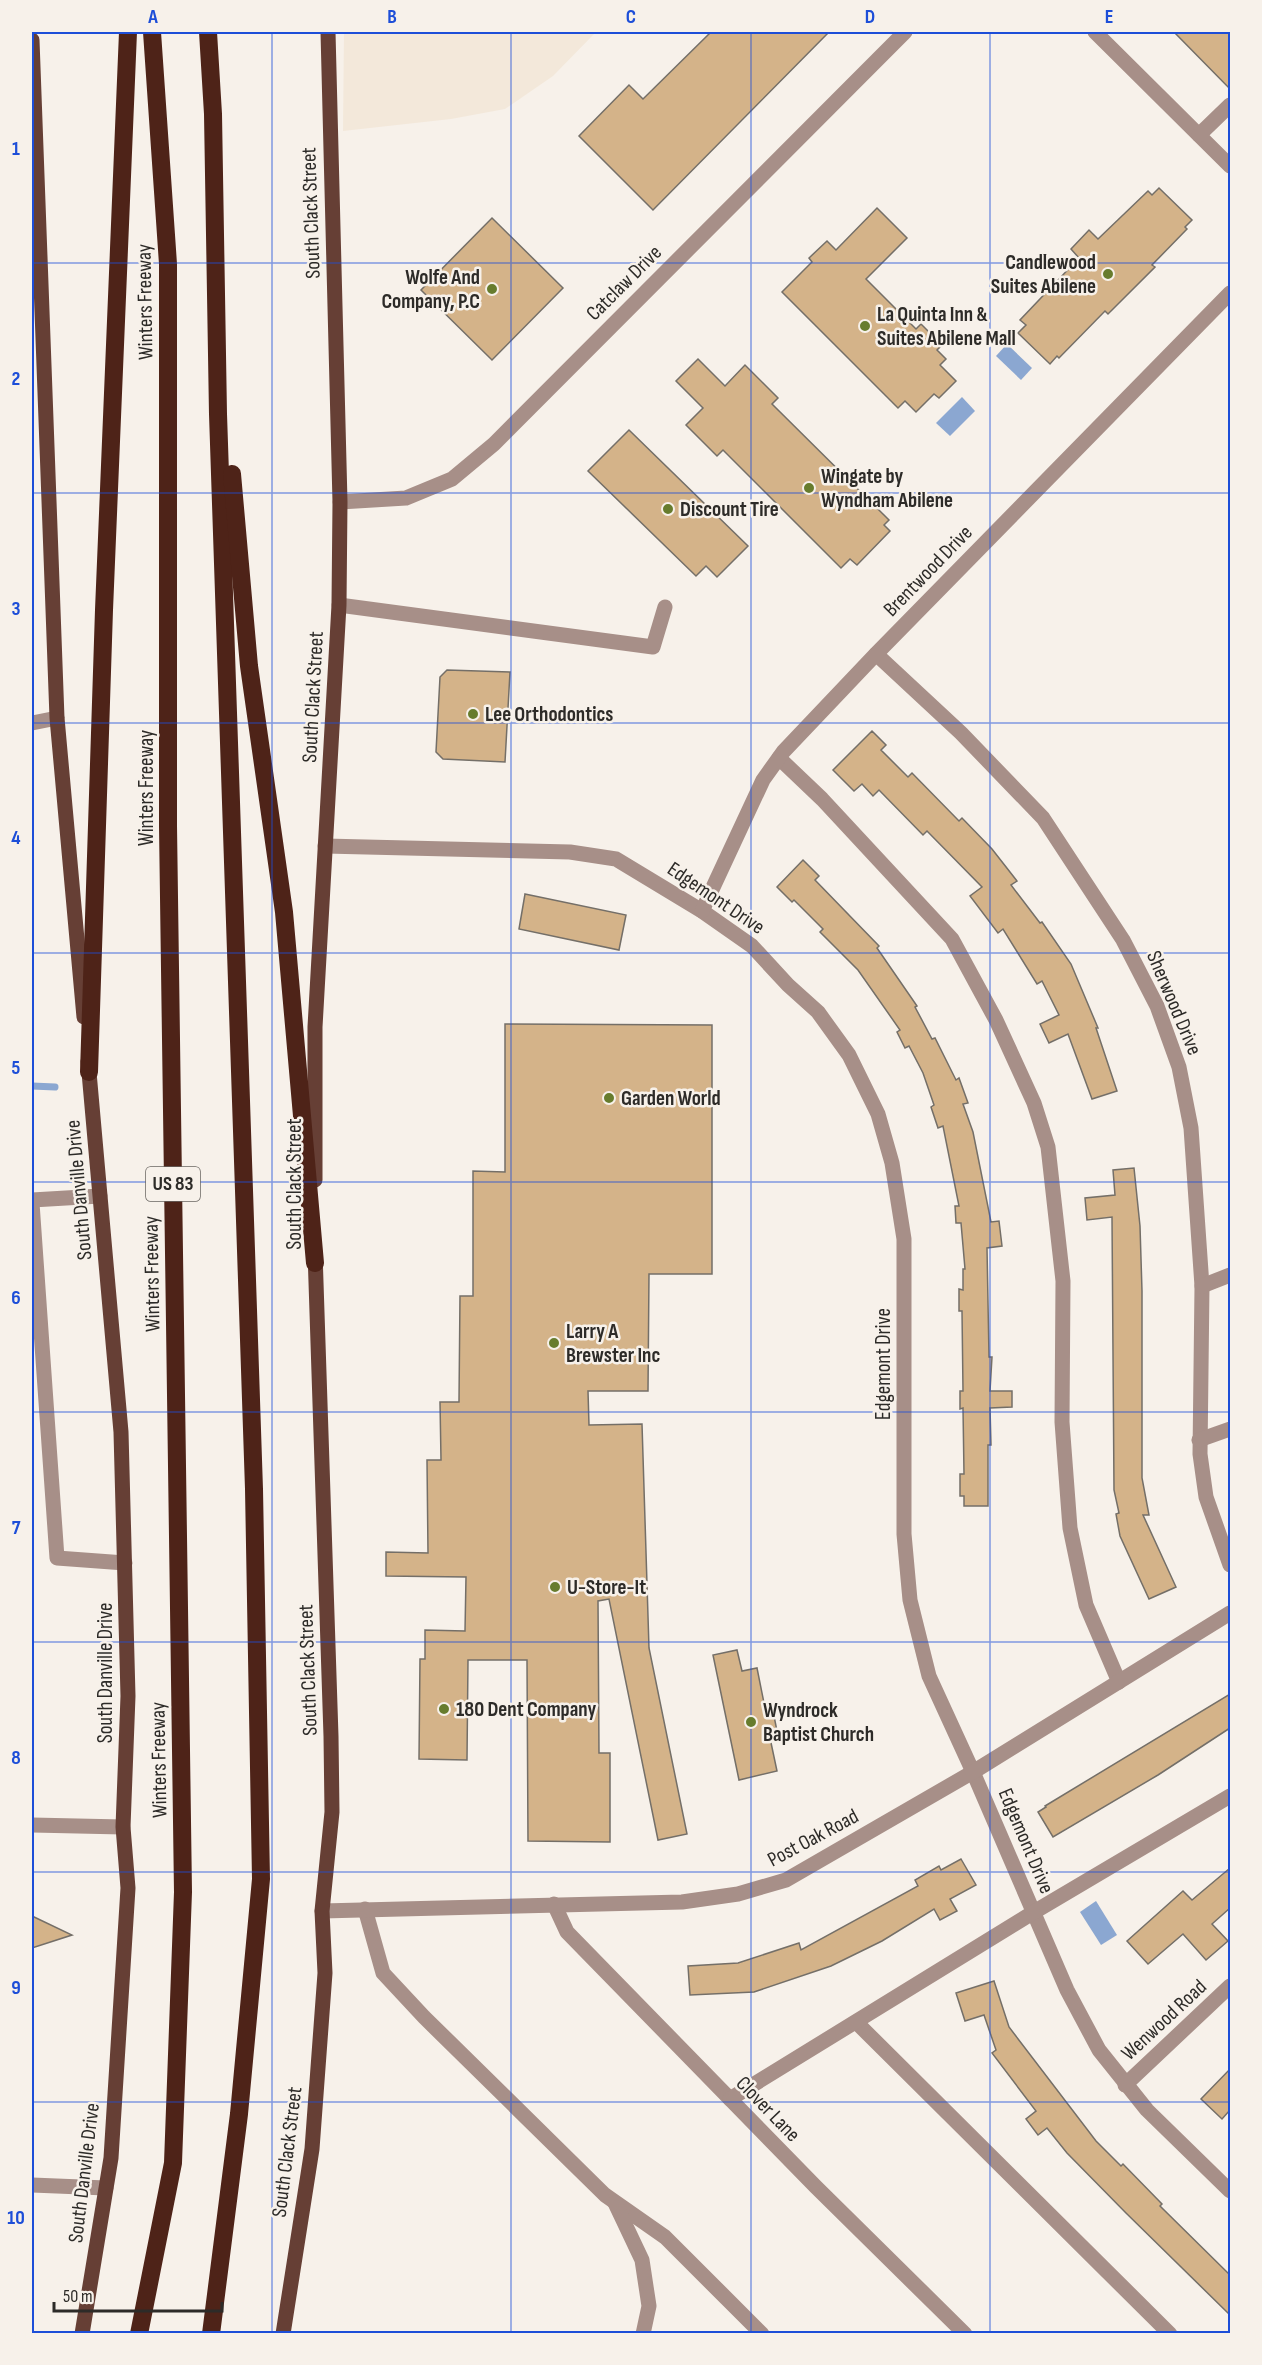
<svg xmlns="http://www.w3.org/2000/svg" width="1262" height="2365" font-family="'Sofia Sans Condensed',sans-serif">
  <style>
    .built { fill: #f3e8da }
    .water { fill: #8ba7d1 }
    .lines { fill: none; stroke-linecap: round; stroke-linejoin: round }
    .stream { stroke: #8ba7d1; stroke-width: 7 }
    .building { fill: #d4b389; stroke: #746f68; stroke-width: 1.5 }
    .minor { stroke: #a78f88; stroke-width: 15 }
    .major { stroke: #663f35; stroke-width: 15 }
    .highway { stroke: #4e2318; stroke-width: 18 }
    .grid { fill: none; stroke: #1d4ed8; stroke-width: 1.5; stroke-opacity: 0.55 }
    .poi-dot { fill: #677c2d; stroke: #f7f1ea; stroke-width: 2 }
    .labels { text-anchor: middle; dominant-baseline: central; stroke-width: 5; stroke-linejoin: round; paint-order: stroke }
    .shield { fill: #f7f1ea; stroke: #6a6662; stroke-width: 1.5 }
    .shield-label { font-size: 20px; font-weight: bold; fill: #2d2b28 }
    .street-label { font-size: 21px; fill: #2d2b28; stroke: #f7f1ea }
    .poi-label { font-size: 21px; font-weight: bold; fill: #2d2b28; stroke: #f7f1ea; text-anchor: start }
    .neatline { fill: none; stroke: #1d4ed8; stroke-width: 2 }
    .grid-label { font-size: 20px; text-anchor: middle; font-weight: bold; fill: #1d4ed8 }
  </style>
  <rect width="100%" height="100%" fill="#f7f1ea"/>
  <path class="built" d="M344,32H596L553,76L505,109L451,119L343,131Z"/>
  <g class="water">
    <path d="M1007,344L1032,368L1021,380L996,356Z"/>
    <path d="M962,397L975,411L950,436L936,423Z"/>
    <path d="M1096,1901L1117,1935L1101,1945L1080,1912Z"/>
  </g>
  <g class="lines">
    <path class="stream" d="M32,1086L55,1087"/>
  </g>
  <g class="building">
    <path d="M711,32H829L653,210L579,136L629,85L643,99Z"/>
    <path d="M1174,32H1230V89Z"/>
    <path d="M1159,188L1192,220L1185,227L1187,229L1152,265L1155,267L1108,314L1105,311L1059,358L1057,356L1050,364L1018,333L1026,325L1020,320L1079,258L1071,249L1089,230L1098,239L1148,191L1152,195Z"/>
    <path d="M877,208L907,238L866,279L916,329L921,324L942,345L937,350L946,359L940,365L956,381L939,398L934,394L916,412L905,401L898,408L782,292L812,262L809,258L827,241L836,250Z"/>
    <path d="M492,218L563,288L492,360L421,290Z"/>
    <path d="M698,359L725,386L745,365L778,398L772,404L889,520L884,525L890,531L857,565L850,559L841,568L723,450L717,456L686,425L703,408L676,381Z"/>
    <path d="M629,430L748,546L717,577L706,566L696,576L588,471Z"/>
    <path d="M447,670L510,672L505,762L443,759L436,752L440,677Z"/>
    <path d="M872,731L886,745L881,750L908,777L912,773L959,821L962,818L992,849L1017,881L1011,885L1040,923L1042,922L1071,964L1098,1028H1096L1117,1091L1092,1099L1068,1034L1049,1043L1040,1024L1059,1015L1042,981L1037,984L1003,929L998,933L970,896L982,887L927,831L923,835L879,790L873,796L862,784L854,791L833,770Z"/>
    <path d="M803,860L819,876L815,880L879,946L877,948L917,1006L915,1007L932,1039L935,1038L956,1080L959,1078L968,1103L963,1104L973,1132L991,1222L999,1221L1002,1246L987,1248L989,1357H992L990,1391H1012V1407L990,1408L991,1445H988V1506H964V1496H960V1474H964L963,1408L960,1409V1391H963L962,1311H959V1289L963,1290V1269H965L961,1223H956L955,1206H959L943,1126L938,1128L931,1107L934,1105L923,1073L909,1046L905,1048L897,1032L900,1030L858,970L820,932L823,929L794,900L792,902L777,887Z"/>
    <path d="M525,894L626,915L619,950L519,929Z"/>
    <path d="M505,1024L712,1025V1274H649L648,1391H588L589,1425L642,1424L649,1648L687,1834L658,1840L609,1599L598,1601L599,1753H610V1842L528,1841L527,1660H468L467,1760L419,1759L420,1659H425V1630L465,1631L466,1577L386,1576V1552L428,1553L427,1460H441L440,1402H459L460,1296H473V1171L505,1172Z"/>
    <path d="M1134,1168L1140,1226L1142,1291V1478L1149,1515H1143L1176,1587L1149,1599L1120,1536L1116,1514L1119,1513L1114,1490L1112,1217L1087,1220L1085,1198L1115,1195L1113,1170Z"/>
    <path d="M737,1650L742,1671L757,1668L765,1708L772,1706L778,1736L770,1738L777,1771L739,1780L713,1655Z"/>
    <path d="M1230,1694V1728L1158,1775L1053,1837L1038,1812L1046,1807L1045,1806Z"/>
    <path d="M961,1859L976,1885L950,1899L957,1911L940,1920L934,1909L882,1941L831,1966L754,1992L690,1995L688,1966L738,1963L799,1943L801,1950L918,1886L915,1880L939,1866L941,1870Z"/>
    <path d="M1230,1868V1908L1212,1924L1228,1941L1206,1960L1183,1934L1148,1964L1127,1941L1183,1891L1192,1900Z"/>
    <path d="M32,1916L72,1935L32,1948Z"/>
    <path d="M994,1981L1009,2027L1096,2141L1121,2166L1123,2164L1162,2204L1160,2206L1230,2275V2315L1126,2213L1067,2153L1047,2128L1038,2135L1026,2119L1036,2111L992,2053L996,2050L984,2015L965,2021L956,1993Z"/>
    <path d="M1230,2069V2110L1222,2119L1201,2099Z"/>
  </g>
  <g class="lines">
    <g class="minor">
      <path d="M1095,32L1230,166"/>
      <path d="M1199,135L1230,105"/>
      <path d="M340,502L406,498L452,479L494,444L905,32"/>
      <path d="M339,605L653,647L665,607"/>
      <path d="M876,654L961,733L1043,818L1123,940L1157,1006L1179,1067L1191,1128L1202,1286L1200,1454L1206,1497L1230,1565"/>
      <path d="M32,723L57,718"/>
      <path d="M779,758L822,799L952,939L996,1020L1034,1103L1048,1147L1063,1281L1062,1422L1070,1528L1086,1605L1119,1682"/>
      <path d="M325,846L570,852L616,859L702,911L752,946L788,985L818,1012L849,1055L878,1114L892,1163L904,1239V1534L910,1600L929,1676L973,1772L1067,1990L1099,2050L1147,2110L1230,2191"/>
      <path d="M702,911L763,780L783,752L876,654L1230,293"/>
      <path d="M32,1200L100,1196"/>
      <path d="M32,1203L57,1558L125,1563"/>
      <path d="M1202,1286L1230,1275"/>
      <path d="M1199,1440L1230,1429"/>
      <path d="M32,1825L123,1827"/>
      <path d="M554,1904L567,1932L816,2187L965,2334"/>
      <path d="M365,1909L383,1973L424,2017L605,2195L665,2237L762,2334"/>
      <path d="M322,1911L682,1902L738,1894L786,1880L973,1772L1230,1613"/>
      <path d="M856,2022L1170,2334"/>
      <path d="M1125,2085L1230,1986"/>
      <path d="M730,2099L1034,1912L1230,1796"/>
      <path d="M32,2185L106,2188"/>
      <path d="M615,2203L642,2260L649,2306L643,2334"/>
    </g>
    <g class="major">
      <path d="M32,40L57,718L84,1017"/>
      <path d="M315,1180V1027L339,605L340,502L328,32"/>
      <path d="M82,2334L111,2158L128,1888L123,1827L128,1696L121,1432L88,1061"/>
      <path d="M283,2334L312,2149L325,1973L322,1911L332,1812L331,1736L315,1252"/>
    </g>
    <g class="highway">
      <path d="M208,32L213,114L218,414L254,1489L261,1879L239,2114L211,2334"/>
      <path d="M232,474L249,666L284,912L315,1263"/>
      <path d="M89,1072L104,610L128,32"/>
      <path d="M139,2334L173,2163L183,1892L168,826V264L152,32"/>
    </g>
  </g>
  <path class="grid" d="M272,32V2334M511,32V2334M751,32V2334M990,32V2334M32,263H1230M32,493H1230M32,723H1230M32,953H1230M32,1182H1230M32,1412H1230M32,1642H1230M32,1872H1230M32,2102H1230"/>
  <g class="poi-dot">
    <circle cx="1108" cy="274" r="6"/>
    <circle cx="492" cy="289" r="6"/>
    <circle cx="865" cy="326" r="6"/>
    <circle cx="809" cy="488" r="6"/>
    <circle cx="668" cy="509" r="6"/>
    <circle cx="473" cy="714" r="6"/>
    <circle cx="609" cy="1098" r="6"/>
    <circle cx="554" cy="1343" r="6"/>
    <circle cx="555" cy="1587" r="6"/>
    <circle cx="444" cy="1709" r="6"/>
    <circle cx="751" cy="1722" r="6"/>
  </g>
  <g class="labels">
    <rect class="shield" x="146" y="1167" width="54" height="34" rx="4.5"/>
    <g class="shield-label">
      <text x="173" y="1184">US 83</text>
    </g>
    <g class="street-label">
      <text transform="translate(311 213) rotate(-92)">South Clack Street</text>
      <text transform="translate(624 283) rotate(-45)">Catclaw Drive</text>
      <text transform="translate(145 302) rotate(-91)">Winters Freeway</text>
      <text transform="translate(928 571) rotate(-46)">Brentwood Drive</text>
      <text transform="translate(313 697) rotate(-87)">South Clack Street</text>
      <text transform="translate(146 788) rotate(-90)">Winters Freeway</text>
      <text transform="translate(716 898) rotate(34)">Edgemont Drive</text>
      <text transform="translate(1174 1003) rotate(67)">Sherwood Drive</text>
      <text transform="translate(294 1184) rotate(-90)">South Clack Street</text>
      <text transform="translate(79 1190) rotate(-95)">South Danville Drive</text>
      <text transform="translate(152 1274) rotate(-91)">Winters Freeway</text>
      <text transform="translate(883 1364) rotate(-90)">Edgemont Drive</text>
      <text transform="translate(308 1670) rotate(-92)">South Clack Street</text>
      <text transform="translate(105 1673) rotate(-90)">South Danville Drive</text>
      <text transform="translate(159 1760) rotate(-91)">Winters Freeway</text>
      <text transform="translate(813 1838) rotate(-28)">Post Oak Road</text>
      <text transform="translate(1026 1841) rotate(67)">Edgemont Drive</text>
      <text transform="translate(1164 2020) rotate(-43)">Wenwood Road</text>
      <text transform="translate(768 2109) rotate(46)">Clover Lane</text>
      <text transform="translate(287 2152) rotate(-83)">South Clack Street</text>
      <text transform="translate(84 2173) rotate(-83)">South Danville Drive</text>
    </g>
    <g class="poi-label">
      <text x="1096" y="262" text-anchor="end">Candlewood<tspan x="1096" dy="24">Suites Abilene</tspan></text>
      <text x="480" y="277" text-anchor="end">Wolfe And<tspan x="480" dy="24">Company, P.C</tspan></text>
      <text x="877" y="314">La Quinta Inn &amp;<tspan x="877" dy="24">Suites Abilene Mall</tspan></text>
      <text x="821" y="476">Wingate by<tspan x="821" dy="24">Wyndham Abilene</tspan></text>
      <text x="680" y="509">Discount Tire</text>
      <text x="485" y="714">Lee Orthodontics</text>
      <text x="621" y="1098">Garden World</text>
      <text x="566" y="1331">Larry A<tspan x="566" dy="24">Brewster Inc</tspan></text>
      <text x="567" y="1587">U-Store-It</text>
      <text x="456" y="1709">180 Dent Company</text>
      <text x="763" y="1710">Wyndrock<tspan x="763" dy="24">Baptist Church</tspan></text>
    </g>
  </g>
  <rect width="1262" height="2365" fill="none" stroke="#f7f1ea" stroke-width="66"/>
  <path d="M54 2302v9h168v-9" fill="none" stroke="#2d2b28" stroke-width="3"/>
  <text x="63" y="2302" font-size="18" fill="#2d2b28" stroke="#f7f1ea" stroke-width="4.5" paint-order="stroke">50 m</text>
  <rect x="33" y="33" width="1196" height="2299" class="neatline"/>
  <g class="grid-label">
    <text x="153" y="23">A</text>
    <text x="392" y="23">B</text>
    <text x="631" y="23">C</text>
    <text x="870" y="23">D</text>
    <text x="1109" y="23">E</text>
    <text x="16" y="155">1</text>
    <text x="16" y="385">2</text>
    <text x="16" y="615">3</text>
    <text x="16" y="844">4</text>
    <text x="16" y="1074">5</text>
    <text x="16" y="1304">6</text>
    <text x="16" y="1534">7</text>
    <text x="16" y="1764">8</text>
    <text x="16" y="1994">9</text>
    <text x="16" y="2224">10</text>
  </g>
</svg>
